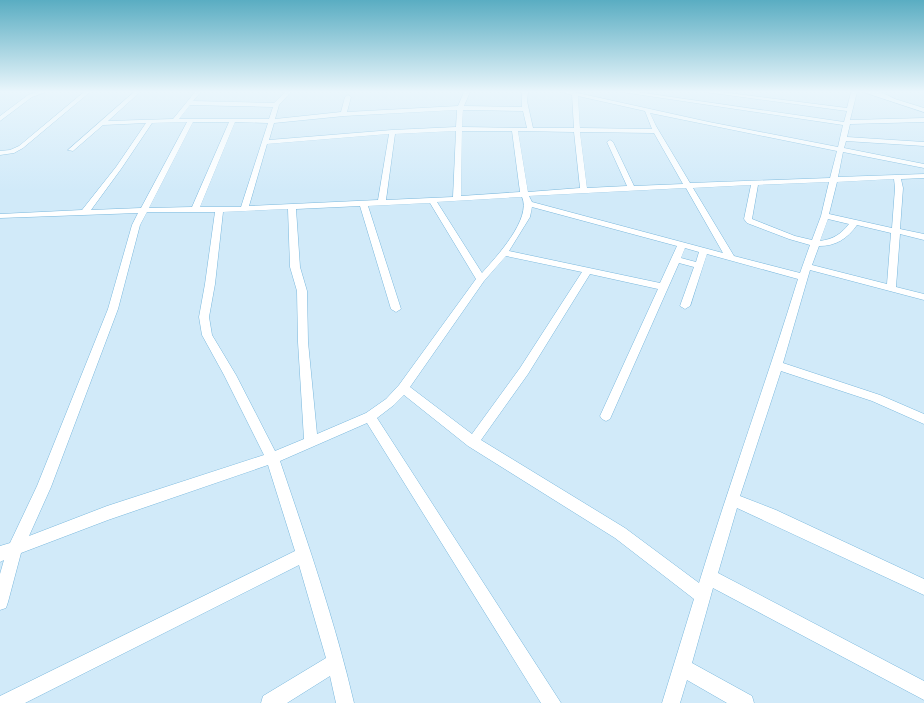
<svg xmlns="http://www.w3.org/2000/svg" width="924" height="703" font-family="Montserrat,sans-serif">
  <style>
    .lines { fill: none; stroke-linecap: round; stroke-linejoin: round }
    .street-casing { stroke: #7ab8dd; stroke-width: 1 }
    .street { fill: #fff; fill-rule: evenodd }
  </style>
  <rect width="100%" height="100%" fill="#d1eaf9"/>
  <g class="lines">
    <defs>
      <g id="street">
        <path d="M37,92H46L32,97L0,121V116L28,95Z"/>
        <path d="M84,92H90L23,148L14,153L0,155V151L10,150L19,146Z"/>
        <path d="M134,92H140L108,121L173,119L195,92H201L193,101L274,103L285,92H291L279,105L275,119L341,112L345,97L348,95L351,97L347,112L458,106L464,92H470L464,106L522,107V92H528L527,101L533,128H574L572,95L562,92H573L709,122L838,147L843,125L622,92H637L844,122L847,111L705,92H721L847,108L851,92H857L850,120L924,118V122L850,124L847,137L924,142V146L846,141L844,148L924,164V168L843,152L838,177L924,174V178L901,179L903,188L900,229L924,234V240L900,234L896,287L924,294V300L810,270L783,363L880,395L924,414V424L872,401L781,371L740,496L776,510L924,579V595L737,508L718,573L924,681V700L713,588L692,663L752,696L754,703H727L687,680L680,703H662L694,599L615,538L468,446L404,395L394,405L377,418L561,703H541L367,423L280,461C307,541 335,621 354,703H336L330,676L287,703H261L263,696L326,658L299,565L25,703H0V696L295,551L268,465L108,520L21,553L8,602L6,608L0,610V574L4,560L0,562V546L10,543L37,486L108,309L132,225L138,213L0,218V214L82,210L116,167L146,123L103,125L73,151L68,150ZM578,96L645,111L652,129L580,128ZM190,105L273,107L269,119H179ZM457,110L456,127L392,130L269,140L274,123L344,116ZM463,110L523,111L527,128L462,127ZM650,113L837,151L830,178L690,183L656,126ZM187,122L141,208L91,210L121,169L152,123ZM193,122H229L192,207L149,208ZM235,122L268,123L241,207H200ZM456,131L453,197L386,200L395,134ZM462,131H512L520,192L461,196ZM518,131L574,132L580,188L528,192ZM580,132L654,133L683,184L634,186L613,142L610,140L607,142L627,186L587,188ZM389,134L378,200L249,206L267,144ZM894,179L895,188L892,228L829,214L837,182ZM829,182L821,216L812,240L795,236L752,219L758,185ZM751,185L744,219L747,223L789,239L810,245L800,273L734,256L693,188ZM686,188L723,253L532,202L529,196ZM522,197C532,219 496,257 482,273L437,202ZM430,203L476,279L399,385L386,399L366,413L317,434L308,342L307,291L300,267L296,209L360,206L391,309L396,312L401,309L368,206ZM532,207L677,246L660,283L509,251L530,217ZM288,209L290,267L297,291L298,342L304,439L275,451L236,375L212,335L209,317L215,284L223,212ZM147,212H215L205,284L199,317L202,335L224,375L264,455L107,506L29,536L51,487L118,309L140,225ZM828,219L849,224C841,234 834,239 820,241ZM857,225L891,233L887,284L812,265L819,246C836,246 847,239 857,225ZM685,248L699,252L696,262L681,258ZM707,254L798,279C767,380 730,481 699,583L625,528L481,440L528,374L590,274L658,289L600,416L602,419L606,421L610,419L679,263L694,267L680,306L685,309L690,306ZM506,256L582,272L520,368L472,434L410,387L484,281Z"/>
        <path d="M863,92H881L895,99L924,108V112Z"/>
      </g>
    </defs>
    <use href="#street" class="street-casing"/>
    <use href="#street" class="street"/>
  </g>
  <linearGradient id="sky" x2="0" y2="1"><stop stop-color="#5aadc2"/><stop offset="0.48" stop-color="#eaf6fc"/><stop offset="1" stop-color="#eaf6fc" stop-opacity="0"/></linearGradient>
  <rect width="924" height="191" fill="url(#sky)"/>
</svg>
